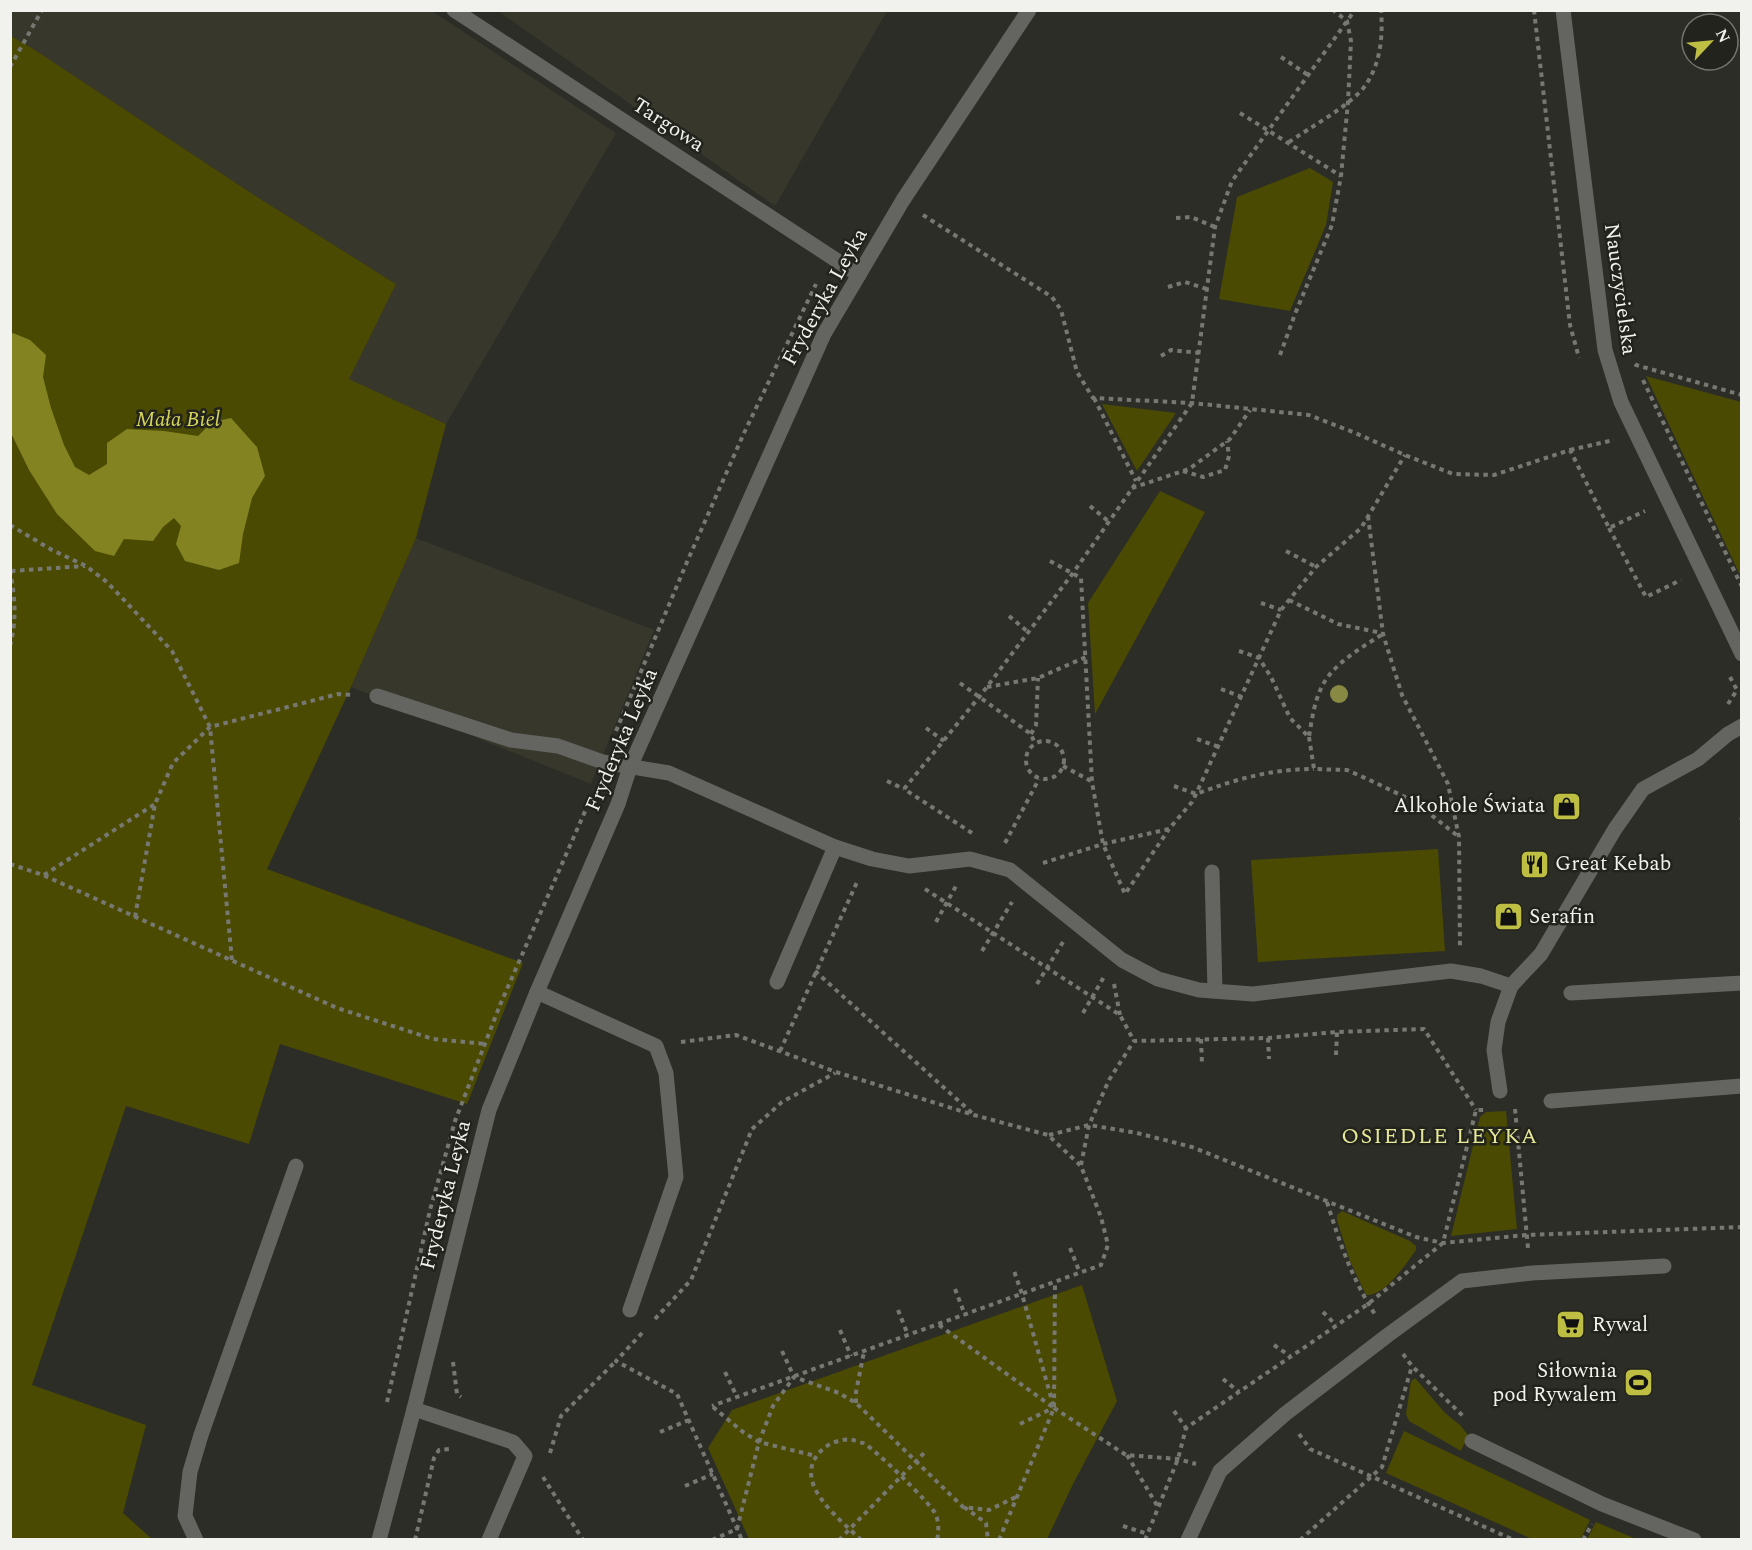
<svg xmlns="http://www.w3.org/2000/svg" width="1752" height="1550" font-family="Spectral,serif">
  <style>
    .built { fill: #37372b }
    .green { fill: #4a4a03 }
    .water { fill: #838322 }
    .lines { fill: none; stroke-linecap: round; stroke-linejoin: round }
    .path { stroke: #777872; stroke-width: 4; stroke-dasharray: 4.5 4.5; stroke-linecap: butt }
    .minor { stroke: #646461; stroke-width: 15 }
    .tree { fill: #888942 }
    .labels { text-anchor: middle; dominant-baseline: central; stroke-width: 5; stroke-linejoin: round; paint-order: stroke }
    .street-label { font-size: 21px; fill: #f1f1ed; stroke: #23231d }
    .park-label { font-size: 21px; font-style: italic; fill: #d4d559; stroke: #23231d }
    .poi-label { font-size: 21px; fill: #f1f1ed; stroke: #23231d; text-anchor: start }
    .neighbourhood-label { font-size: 22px; letter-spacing: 1.5px; fill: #e5e798; stroke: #23231d }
  </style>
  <rect width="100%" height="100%" fill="#2c2d26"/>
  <g class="built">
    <path d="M11,11H432L616,133L446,424L348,379L396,284L251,193L35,50L11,36Z"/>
    <path d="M498,11H887L775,206Z"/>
    <path d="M416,538L654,630L591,784L351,687Z"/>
  </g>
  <g class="green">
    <path d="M11,36L35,50L251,193L396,284L349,379L446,424L416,538L351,687L267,869L523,963L467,1104L280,1044L249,1144L126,1106L32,1385L146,1425L123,1513L152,1539H11Z"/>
    <path d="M1310,168L1333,182L1326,225L1290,311L1219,299L1237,197Z"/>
    <path d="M1646,376L1741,402V577Z"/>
    <path d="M1102,404L1176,413L1137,471Z"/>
    <path d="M1160,491L1205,512L1095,714L1088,603Z"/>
    <path d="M1438,849L1445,951L1258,962L1251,860Z"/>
    <path d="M1506,1111L1517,1229L1451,1236L1480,1117L1486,1112Z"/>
    <path d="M1342,1211L1410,1241L1416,1246V1250C1406,1264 1384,1297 1366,1295L1350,1261L1337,1220V1215Z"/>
    <path d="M1082,1285L1117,1401L1073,1484L1047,1539H749L708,1448L732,1410Z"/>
    <path d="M1415,1378L1445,1413L1460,1425L1468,1435L1461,1451L1409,1421L1406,1414L1411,1381Z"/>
    <path d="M1404,1431L1590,1520L1581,1539H1532L1386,1473Z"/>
    <path d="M1596,1522L1636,1539H1587Z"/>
  </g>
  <path class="water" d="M13,333L30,340L46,355L43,377L51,408L64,445L75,467L89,475L107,464V443L127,429L164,431L198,436L212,422L231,418L257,447L265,476L252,498L243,534L239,563L219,570L185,561L176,544L181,526L174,518L163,527L153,541L124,539L114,556L95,551L57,514L29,470L11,433L10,337Z"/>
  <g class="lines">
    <g class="path">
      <path d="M1534,10L1570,325L1579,358"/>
      <path d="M1281,57L1308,75"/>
      <path d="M10,67L42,10"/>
      <path d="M1240,113L1341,176"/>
      <path d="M1289,142C1309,128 1355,103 1367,83C1381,61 1383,35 1381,10"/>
      <path d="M923,215L1052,297L1061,310L1077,372L1093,398L1192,403L1309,415L1353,432L1405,455L1453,474L1494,475L1570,450L1609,528L1645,511"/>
      <path d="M1176,218L1191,217L1215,227"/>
      <path d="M1168,287L1185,282L1207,289"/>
      <path d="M1280,355L1295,314L1332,225L1341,176L1348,102L1351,41L1347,21L1333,10"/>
      <path d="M1161,356L1171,350L1199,353"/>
      <path d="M1635,364L1636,365L1742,395"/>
      <path d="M1643,380L1742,587"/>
      <path d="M1094,398L1136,481"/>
      <path d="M1570,450L1614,440"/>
      <path d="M1183,471L1203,477L1225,470L1229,456L1227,441"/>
      <path d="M1132,488L1189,469L1230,439L1250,410"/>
      <path d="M1090,506L1108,521"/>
      <path d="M1368,516L1383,634L1402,695L1448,784L1459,837L1460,949"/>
      <path d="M10,525L52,550L86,566L107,582L172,651L210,727L232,961"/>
      <path d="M1609,528L1646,597L1681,580"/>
      <path d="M1286,551L1316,567"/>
      <path d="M1050,561L1081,578L1092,782L1103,844L1125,894L1169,829"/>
      <path d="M10,570C15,597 17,620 10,646"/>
      <path d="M11,571L85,566"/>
      <path d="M1289,600L1338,624L1382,633"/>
      <path d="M1261,603L1281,610"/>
      <path d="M1009,616L1028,632"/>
      <path d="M1239,651L1259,658L1271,677L1290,718L1309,737C1312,718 1315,695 1327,678C1341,659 1364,646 1383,634"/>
      <path d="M960,683L1031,734L1035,744"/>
      <path d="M987,687L1038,678L1086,657"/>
      <path d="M1221,689L1242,697"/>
      <path d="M1728,704L1737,690L1730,677"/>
      <path d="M926,728L944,741"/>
      <path d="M616,731L687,562L744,433L816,284"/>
      <path d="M1031,734L1036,725L1038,678"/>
      <path d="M1309,737L1314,769L1347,770L1374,782L1415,802L1459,837"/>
      <path d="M1197,739L1219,747"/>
      <circle cx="1045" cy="760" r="19"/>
      <path d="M1063,766L1091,781"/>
      <path d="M887,781L904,789"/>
      <path d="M1174,786L1196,794C1237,779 1270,769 1314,769"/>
      <path d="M1740,820L1742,819"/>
      <path d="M972,833L904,789L980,696L1073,573L1192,403L1215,227L1232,181L1355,10"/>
      <path d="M1005,843L1039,779"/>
      <path d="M1043,863L1103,844L1169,829L1192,802L1196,794L1281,610L1316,567L1361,528L1405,455"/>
      <path d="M10,864L43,875L337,1008L433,1039L486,1044"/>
      <path d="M44,875L155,804"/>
      <path d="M925,889L1120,1015L1134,1041"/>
      <path d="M135,917L155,804L173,763L210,727L338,694L352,695"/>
      <path d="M936,922L956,886"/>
      <path d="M982,951L1012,902"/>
      <path d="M815,971L972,1113"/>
      <path d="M1037,984L1063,942"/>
      <path d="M1114,984L1120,1015"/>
      <path d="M500,1005L590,800"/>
      <path d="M1083,1013L1105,975"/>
      <path d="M1268,1038L1269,1059"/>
      <path d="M1201,1039L1202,1064"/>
      <path d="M681,1042L736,1035L836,1072L974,1115L1048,1135L1081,1166L1101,1217L1108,1245L1101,1265L712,1406"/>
      <path d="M780,1051L858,880"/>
      <path d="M1336,1055L1337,1032"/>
      <path d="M1515,1109L1528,1248"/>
      <path d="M1049,1135L1089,1125L1137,1133L1192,1147L1416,1237L1443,1243L1526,1235L1742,1227"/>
      <path d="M1081,1165L1089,1125L1109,1080L1134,1041L1268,1038L1337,1032L1424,1029L1476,1110"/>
      <path d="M1327,1202C1340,1244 1352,1279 1376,1316"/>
      <path d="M1070,1248L1080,1273"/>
      <path d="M955,1289L965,1315"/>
      <path d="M898,1310L908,1335"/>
      <path d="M1323,1312L1336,1325"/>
      <path d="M655,1319L691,1280L752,1129L782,1102L835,1073"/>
      <path d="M939,1325L1054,1408L1022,1294L1013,1268"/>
      <path d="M840,1330L851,1356"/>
      <path d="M642,1333L616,1361L677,1394L742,1540"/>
      <path d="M1274,1345L1290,1356"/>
      <path d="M782,1351L794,1377"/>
      <path d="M1403,1354L1412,1366L1464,1417"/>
      <path d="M453,1362L457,1394L461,1397"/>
      <path d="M725,1372L737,1397"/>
      <path d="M1223,1379L1239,1392"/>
      <path d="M387,1402L430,1210L455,1121L500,1005"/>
      <path d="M856,1403V1392L864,1352"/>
      <path d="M713,1407L743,1432L759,1442L816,1456"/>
      <path d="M1054,1408L1126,1455L1178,1459L1196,1464"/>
      <path d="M1174,1411L1186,1428"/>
      <path d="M1020,1424L1053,1408"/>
      <path d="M660,1432L689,1420"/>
      <path d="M1299,1434L1310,1449L1514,1540"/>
      <path d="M550,1453L561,1416L616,1361"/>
      <path d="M1127,1455L1158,1507"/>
      <path d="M543,1477L583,1540"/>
      <path d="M685,1486L713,1474"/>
      <path d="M964,1507L986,1523L988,1540"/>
      <path d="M1123,1526L1148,1534"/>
      <path d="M415,1540L434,1458L439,1450L450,1449"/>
      <path d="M712,1540L737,1529L759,1442L773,1406L794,1377L839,1393L856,1403L963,1507L989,1510L1018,1496"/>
      <path d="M839,1540L926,1451"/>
      <path d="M861,1540C839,1518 787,1480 824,1448C832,1442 844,1438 854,1440C854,1441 862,1443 863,1443C874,1448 929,1502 935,1513C939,1521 939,1531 937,1540"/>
      <path d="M999,1540L1054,1408L1055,1282"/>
      <path d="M1145,1540L1178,1459L1186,1428L1368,1304L1443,1243L1476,1110H1484"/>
      <path d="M1300,1540L1382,1467L1412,1366"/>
      <path d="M1583,1540L1592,1524"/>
    </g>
    <g class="minor">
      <path d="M454,10L859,275"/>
      <path d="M1563,10L1605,350L1621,402L1742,654"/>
      <path d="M377,696L511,740L558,746L603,762L669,773L835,847"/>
      <path d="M1212,872L1215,991"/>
      <path d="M777,982L835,847L872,859L909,866L970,859L1010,870L1122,960L1158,979L1199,990L1253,994L1451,971L1481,976L1511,986L1541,954L1615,829L1643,789L1698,759L1728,734L1742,726"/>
      <path d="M537,992L656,1046L666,1073L676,1177L630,1310"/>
      <path d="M1571,993L1742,983"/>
      <path d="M1500,1091L1494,1050L1498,1022L1511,986"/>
      <path d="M1551,1101L1742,1086"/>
      <path d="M414,1409L513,1442L525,1456L489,1540"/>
      <path d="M1472,1441L1602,1504L1694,1540"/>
      <path d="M196,1540L185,1516L190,1472L201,1435L296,1166"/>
      <path d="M379,1540L414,1409L489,1110L537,992L618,804L630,767L824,334L903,200L1029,10"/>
      <path d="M1188,1540L1220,1471L1285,1414L1388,1335L1462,1281L1532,1273L1664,1266"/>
    </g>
  </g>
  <circle class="tree" cx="1339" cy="694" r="9"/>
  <defs>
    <symbol id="shop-square" viewBox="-11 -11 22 22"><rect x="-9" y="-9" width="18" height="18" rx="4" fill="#bebf42" stroke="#23231d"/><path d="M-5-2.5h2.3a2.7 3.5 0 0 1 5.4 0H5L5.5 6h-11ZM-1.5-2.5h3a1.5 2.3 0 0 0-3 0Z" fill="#111"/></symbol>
    <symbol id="restaurant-square" viewBox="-11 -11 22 22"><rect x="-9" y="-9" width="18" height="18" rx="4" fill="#bebf42" stroke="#23231d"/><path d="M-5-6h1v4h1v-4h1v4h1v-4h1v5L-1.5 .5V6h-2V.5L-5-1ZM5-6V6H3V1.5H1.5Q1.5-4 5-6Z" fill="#111"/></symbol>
    <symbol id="supermarket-square" viewBox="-11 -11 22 22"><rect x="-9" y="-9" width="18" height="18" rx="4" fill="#bebf42" stroke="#23231d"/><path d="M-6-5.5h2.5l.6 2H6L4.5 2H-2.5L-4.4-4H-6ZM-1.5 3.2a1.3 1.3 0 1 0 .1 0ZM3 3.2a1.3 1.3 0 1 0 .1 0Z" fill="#111"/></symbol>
    <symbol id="stadium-square" viewBox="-11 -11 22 22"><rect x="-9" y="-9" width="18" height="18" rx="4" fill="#bebf42" stroke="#23231d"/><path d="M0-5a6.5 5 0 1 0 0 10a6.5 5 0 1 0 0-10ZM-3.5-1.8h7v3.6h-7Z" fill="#111"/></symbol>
  </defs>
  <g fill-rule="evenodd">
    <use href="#shop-square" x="1550" y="790" width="33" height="33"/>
    <use href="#restaurant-square" x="1518" y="848" width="33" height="33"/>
    <use href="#shop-square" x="1492" y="900" width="33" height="33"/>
    <use href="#supermarket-square" x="1554" y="1308" width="33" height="33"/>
    <use href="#stadium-square" x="1622" y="1366" width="33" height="33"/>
  </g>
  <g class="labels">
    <g class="street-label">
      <text transform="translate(668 125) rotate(33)">Targowa</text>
      <text transform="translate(1620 289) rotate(82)">Nauczycielska</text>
      <text transform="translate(825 297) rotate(-61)">Fryderyka Leyka</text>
      <text transform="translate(622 740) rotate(-67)">Fryderyka Leyka</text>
      <text transform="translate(446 1195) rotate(-76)">Fryderyka Leyka</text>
    </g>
    <g class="park-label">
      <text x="178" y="420">Mała Biel</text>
    </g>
    <g class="poi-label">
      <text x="1545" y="806" text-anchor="end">Alkohole Świata</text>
      <text x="1555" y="864">Great Kebab</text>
      <text x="1529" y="917">Serafin</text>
      <text x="1592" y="1325">Rywal</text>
      <text x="1617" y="1371" text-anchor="end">Siłownia<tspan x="1617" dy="24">pod Rywalem</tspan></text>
    </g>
    <g class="neighbourhood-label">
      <text x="1440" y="1136">OSIEDLE LEYKA</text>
    </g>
  </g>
  <rect width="1752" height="1550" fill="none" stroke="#f1f1ed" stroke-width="24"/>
  <g transform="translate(1710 42) rotate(64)"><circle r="28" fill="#23231d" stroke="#757570" stroke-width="1.5"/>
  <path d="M0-4.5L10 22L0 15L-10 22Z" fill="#bebf42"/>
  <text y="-9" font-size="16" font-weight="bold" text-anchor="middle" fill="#f1f1ed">N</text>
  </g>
</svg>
